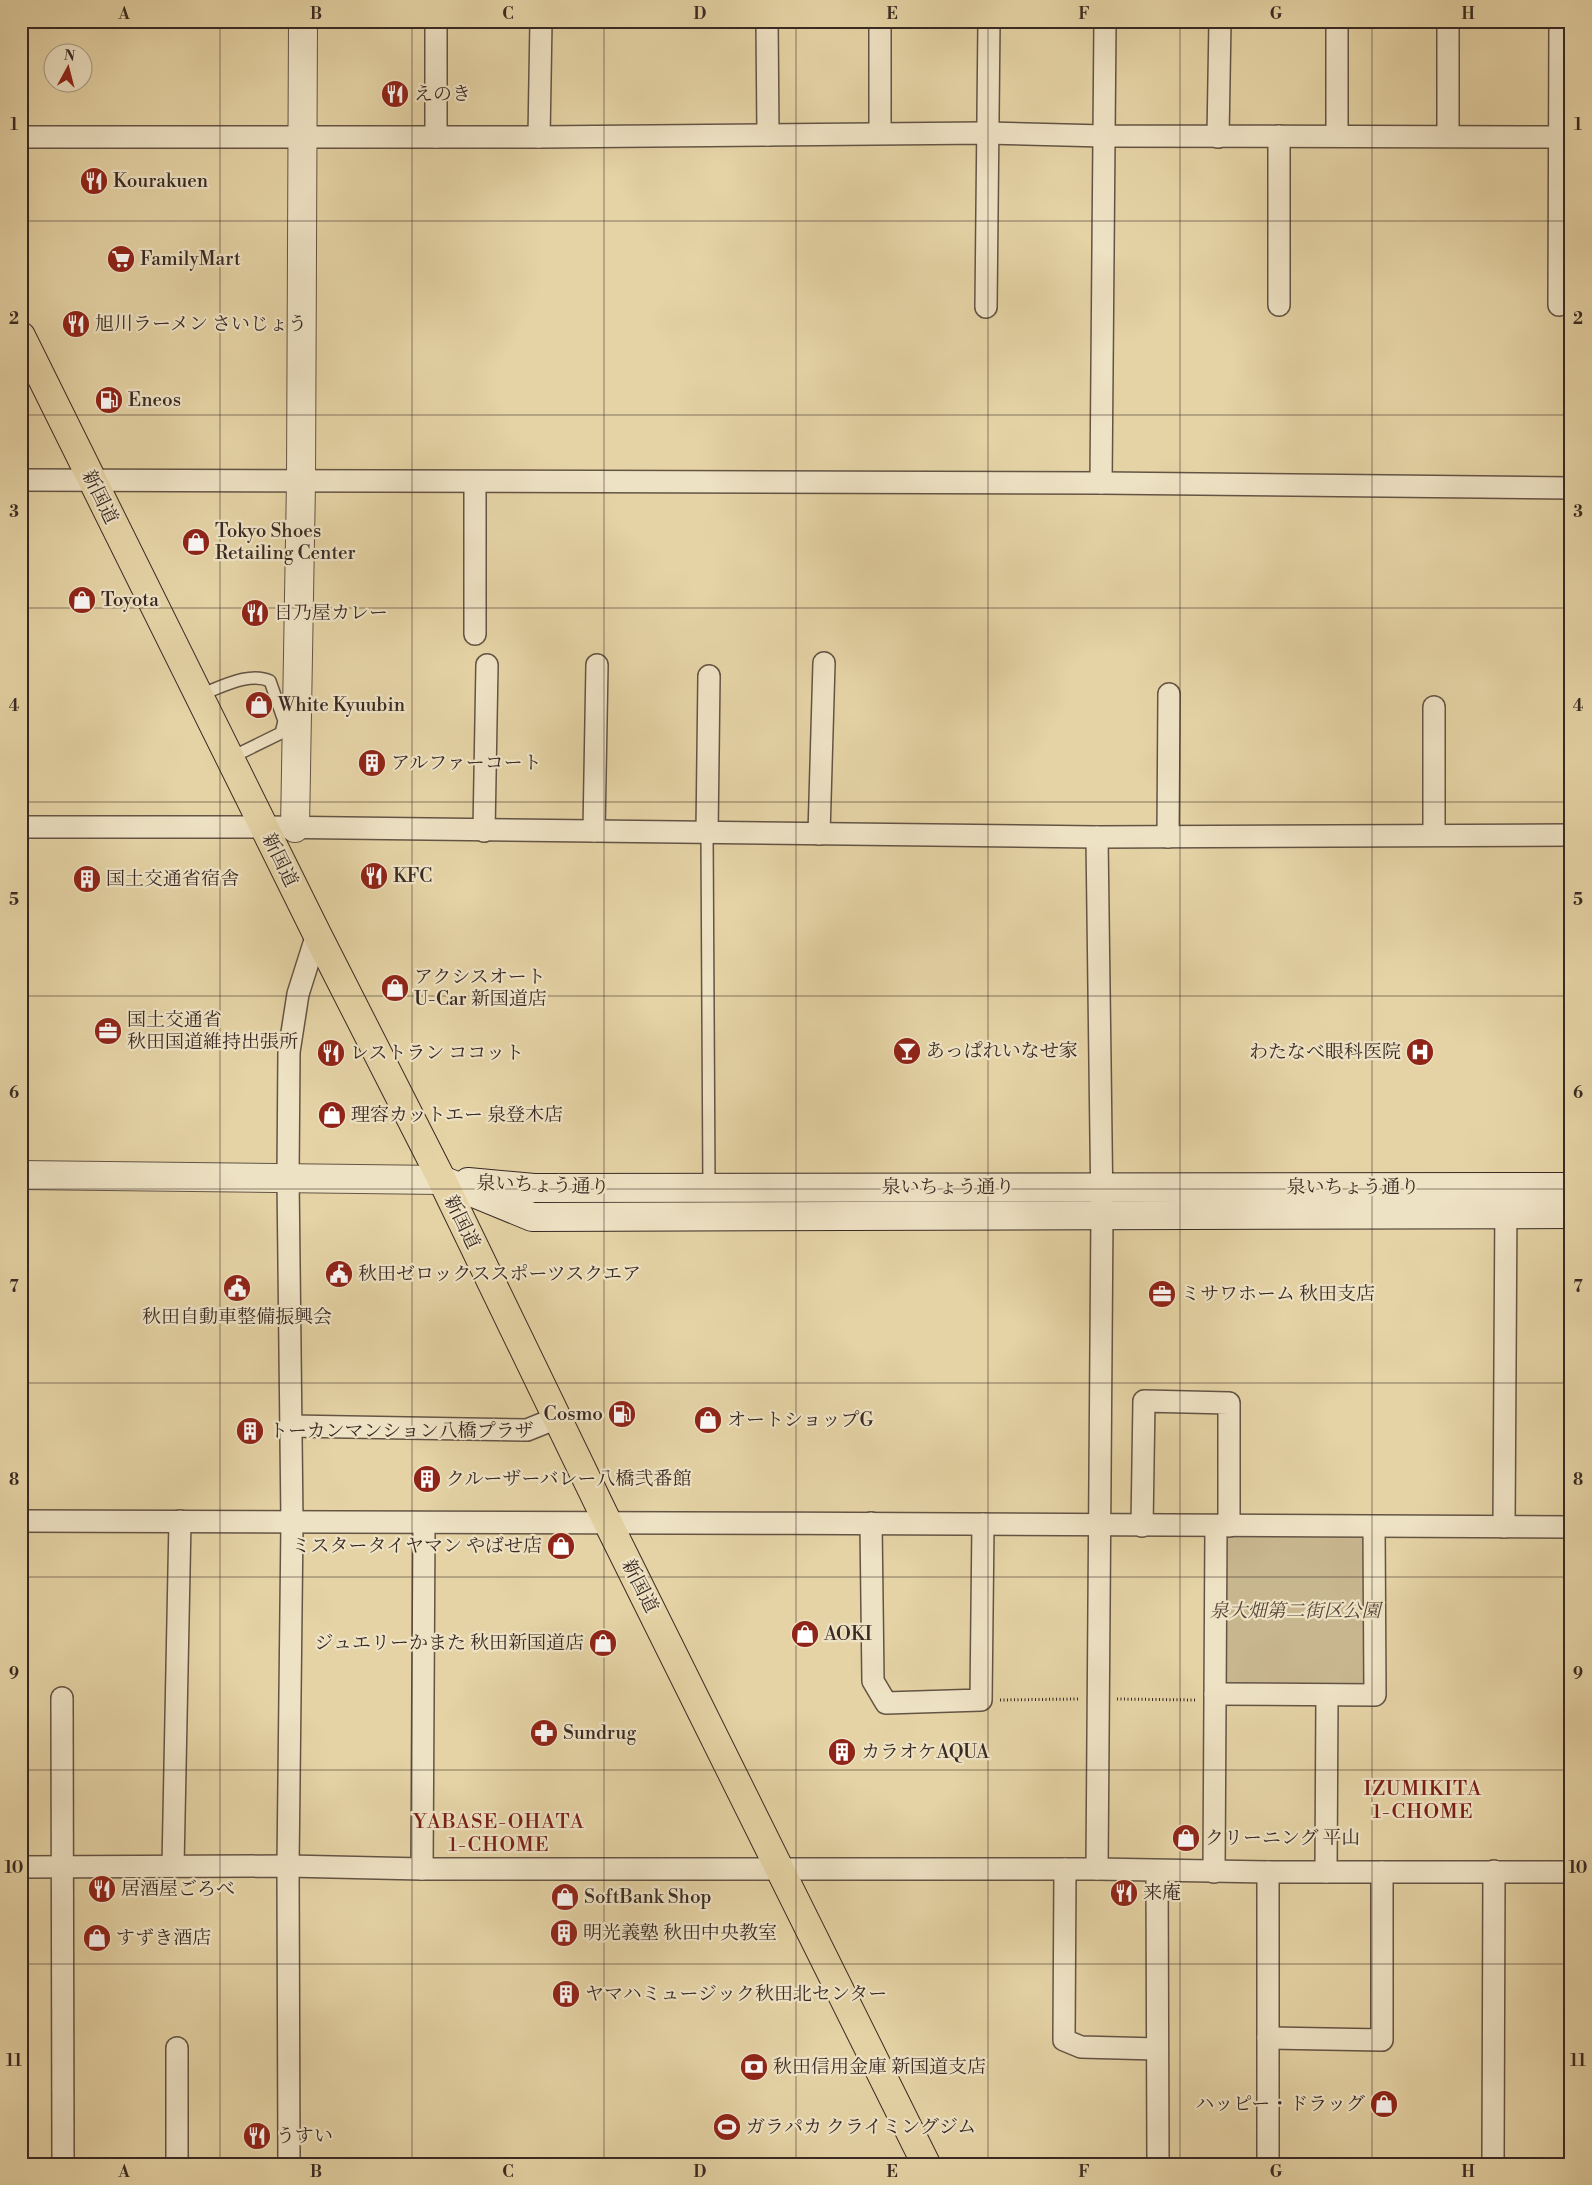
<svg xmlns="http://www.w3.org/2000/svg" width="1592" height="2185" font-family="'Libre Bodoni','Noto Serif JP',serif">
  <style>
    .green { fill: #c8b68f; stroke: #80705a }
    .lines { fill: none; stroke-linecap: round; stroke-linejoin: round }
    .service-casing { stroke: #645444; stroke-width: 14 }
    .minor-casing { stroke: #645444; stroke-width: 24 }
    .tertiary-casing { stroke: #645444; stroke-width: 30 }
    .secondary-casing { stroke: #392a24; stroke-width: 30 }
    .primary-casing { stroke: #392a24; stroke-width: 30 }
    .path { stroke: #392a24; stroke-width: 3; stroke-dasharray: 1 2.5; stroke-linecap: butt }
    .service { stroke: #eee2c4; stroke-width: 11 }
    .minor { stroke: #eee2c4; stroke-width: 21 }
    .tertiary { stroke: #eee2c4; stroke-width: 28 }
    .secondary { stroke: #eee2c4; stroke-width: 28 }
    .primary { stroke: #e5d3a5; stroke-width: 28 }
    .grid { fill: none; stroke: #392a24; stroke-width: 1; stroke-opacity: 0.55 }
    .labels { text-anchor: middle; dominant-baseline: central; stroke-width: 4.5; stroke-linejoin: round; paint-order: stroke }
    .poi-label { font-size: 19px; fill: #392a24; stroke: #eee2c4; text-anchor: start }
    .street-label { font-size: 19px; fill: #392a24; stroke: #eee2c4 }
    .park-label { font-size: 19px; font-style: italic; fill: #564639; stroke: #eee2c4 }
    .neighbourhood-label { font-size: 20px; letter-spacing: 1px; fill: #7a1f14; stroke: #eee2c4 }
    .neatline { fill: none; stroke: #392a24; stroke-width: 2 }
    .grid-label { font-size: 16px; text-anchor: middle; font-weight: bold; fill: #392a24 }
  </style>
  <rect width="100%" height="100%" fill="#e5d3a5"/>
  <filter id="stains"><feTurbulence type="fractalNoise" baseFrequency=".004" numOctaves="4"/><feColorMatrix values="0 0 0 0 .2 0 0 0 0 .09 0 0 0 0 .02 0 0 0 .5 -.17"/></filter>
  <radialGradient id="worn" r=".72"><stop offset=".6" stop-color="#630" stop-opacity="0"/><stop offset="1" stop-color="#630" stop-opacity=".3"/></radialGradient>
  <path class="green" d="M1229,1534L1363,1535L1369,1540L1368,1684L1227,1686L1222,1681L1223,1539Z"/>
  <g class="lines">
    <defs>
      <g id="service">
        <path d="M199,695C220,688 249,671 270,681L284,721L281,733L230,758"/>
        <path d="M707,833L709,1188"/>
      </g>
      <g id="minor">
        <path d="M767,21L768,135"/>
        <path d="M1337,21V135"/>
        <path d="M1448,21V136"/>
        <path d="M880,133V21"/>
        <path d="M21,137H539L986,133L1103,136L1571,137"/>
        <path d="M436,137V21"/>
        <path d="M539,137L541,21"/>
        <path d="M1218,137L1220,21"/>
        <path d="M1279,305V136"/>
        <path d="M1559,305L1560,21"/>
        <path d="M986,307L989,21"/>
        <path d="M21,480L1101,483L1571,488"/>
        <path d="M1101,483L1105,21"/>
        <path d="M475,634V483"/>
        <path d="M1434,707V835"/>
        <path d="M21,827H264L1097,837L1571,835"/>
        <path d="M484,831L487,665"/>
        <path d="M594,831L597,665"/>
        <path d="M707,833L709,676"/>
        <path d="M819,834L824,663"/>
        <path d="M1168,837L1169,694"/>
        <path d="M290,1426L527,1430L557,1418"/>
        <path d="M21,1521C538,1522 1054,1524 1571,1527"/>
        <path d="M871,1523L873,1681L886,1703L981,1700L983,1524"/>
        <path d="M1142,1526L1144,1401L1229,1403V1526"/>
        <path d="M1504,1527L1506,1200"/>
        <path d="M1215,1694L1375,1695L1374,1527"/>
        <path d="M62,1698L63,2164"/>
        <path d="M173,1866L180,1521"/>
        <path d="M21,1867L288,1866L422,1869H1097L1268,1872H1571"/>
        <path d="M422,1869L424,1523"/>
        <path d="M1065,1869L1064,2040L1081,2047L1157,2049"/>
        <path d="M1097,1869L1102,1214L1097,837"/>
        <path d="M1157,1871L1158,2164"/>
        <path d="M1214,1872L1216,1526"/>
        <path d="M1326,1872L1327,1695"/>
        <path d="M1268,2038L1382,2040V1872"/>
        <path d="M177,2048V2164"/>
        <path d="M289,2164L288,1866L292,1523L288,1177L289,1052L298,994L317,934"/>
        <path d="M1268,2164V1872"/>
        <path d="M1493,2164L1494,1871"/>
      </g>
      <g id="tertiary">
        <path d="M295,828L301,482L303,21"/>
        <path d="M21,1175L442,1180"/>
      </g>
      <g id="secondary">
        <path d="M442,1180L532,1217L1571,1214"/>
        <path d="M468,1182L534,1188L1571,1187"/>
      </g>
      <path id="primary" d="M21,336L317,934L442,1180L607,1521L926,2164"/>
    </defs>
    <use href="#service" class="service-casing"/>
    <use href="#minor" class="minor-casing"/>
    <use href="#tertiary" class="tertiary-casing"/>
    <use href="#secondary" class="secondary-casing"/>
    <use href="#primary" class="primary-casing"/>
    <g class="path">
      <path d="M1117,1699L1196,1700"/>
      <path d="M1000,1700L1078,1699"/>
    </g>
    <use href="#service" class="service"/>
    <use href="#minor" class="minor"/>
    <use href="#tertiary" class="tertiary"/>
    <use href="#secondary" class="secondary"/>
    <use href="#primary" class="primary"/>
  </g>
  <path class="grid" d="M220,21V2164M412,21V2164M604,21V2164M796,21V2164M988,21V2164M1180,21V2164M1372,21V2164M21,221H1571M21,415H1571M21,608H1571M21,802H1571M21,996H1571M21,1189H1571M21,1383H1571M21,1577H1571M21,1770H1571M21,1964H1571"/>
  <defs>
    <symbol id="restaurant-disc" viewBox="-11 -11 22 22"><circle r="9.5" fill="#8f2418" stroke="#eee2c4"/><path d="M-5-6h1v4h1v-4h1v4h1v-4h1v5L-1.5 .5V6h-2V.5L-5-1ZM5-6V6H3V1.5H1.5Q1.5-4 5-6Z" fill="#fff"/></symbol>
    <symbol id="supermarket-disc" viewBox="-11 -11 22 22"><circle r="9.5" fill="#8f2418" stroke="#eee2c4"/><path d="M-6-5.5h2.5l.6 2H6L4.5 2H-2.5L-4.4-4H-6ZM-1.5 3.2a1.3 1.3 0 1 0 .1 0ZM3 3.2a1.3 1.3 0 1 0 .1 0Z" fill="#fff"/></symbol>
    <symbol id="fuel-disc" viewBox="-11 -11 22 22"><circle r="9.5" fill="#8f2418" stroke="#eee2c4"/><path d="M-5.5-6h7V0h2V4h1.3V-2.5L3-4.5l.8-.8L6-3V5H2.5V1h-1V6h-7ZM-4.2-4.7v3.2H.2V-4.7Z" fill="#fff"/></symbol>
    <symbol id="shop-disc" viewBox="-11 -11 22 22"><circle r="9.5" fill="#8f2418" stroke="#eee2c4"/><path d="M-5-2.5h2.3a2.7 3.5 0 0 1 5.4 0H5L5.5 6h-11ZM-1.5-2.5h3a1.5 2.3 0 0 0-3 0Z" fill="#fff"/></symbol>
    <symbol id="building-disc" viewBox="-11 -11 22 22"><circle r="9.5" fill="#8f2418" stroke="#eee2c4"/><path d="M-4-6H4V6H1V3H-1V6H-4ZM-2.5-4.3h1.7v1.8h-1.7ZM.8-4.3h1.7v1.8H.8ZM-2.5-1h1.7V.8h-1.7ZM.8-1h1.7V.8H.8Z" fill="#fff"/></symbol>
    <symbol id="office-disc" viewBox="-11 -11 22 22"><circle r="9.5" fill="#8f2418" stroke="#eee2c4"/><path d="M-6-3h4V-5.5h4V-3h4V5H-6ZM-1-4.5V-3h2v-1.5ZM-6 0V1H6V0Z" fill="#fff"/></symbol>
    <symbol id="bar-disc" viewBox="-11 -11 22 22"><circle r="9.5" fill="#8f2418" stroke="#eee2c4"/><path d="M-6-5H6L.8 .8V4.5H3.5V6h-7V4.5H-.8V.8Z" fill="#fff"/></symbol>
    <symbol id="hospital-disc" viewBox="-11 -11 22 22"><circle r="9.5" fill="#8f2418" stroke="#eee2c4"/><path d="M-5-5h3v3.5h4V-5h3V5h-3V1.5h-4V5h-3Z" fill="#fff"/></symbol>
    <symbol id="civic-disc" viewBox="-11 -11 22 22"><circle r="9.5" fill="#8f2418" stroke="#eee2c4"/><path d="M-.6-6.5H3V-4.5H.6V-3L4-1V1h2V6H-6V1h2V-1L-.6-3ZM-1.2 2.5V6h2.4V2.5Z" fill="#fff"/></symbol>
    <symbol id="pharmacy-disc" viewBox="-11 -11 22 22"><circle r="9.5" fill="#8f2418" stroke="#eee2c4"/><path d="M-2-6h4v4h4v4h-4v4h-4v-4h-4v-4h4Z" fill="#fff"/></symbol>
    <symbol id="bank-disc" viewBox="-11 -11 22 22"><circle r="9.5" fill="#8f2418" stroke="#eee2c4"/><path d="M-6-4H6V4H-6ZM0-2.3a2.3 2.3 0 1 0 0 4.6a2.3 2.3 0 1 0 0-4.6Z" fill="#fff"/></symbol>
    <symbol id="stadium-disc" viewBox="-11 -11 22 22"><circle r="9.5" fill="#8f2418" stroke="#eee2c4"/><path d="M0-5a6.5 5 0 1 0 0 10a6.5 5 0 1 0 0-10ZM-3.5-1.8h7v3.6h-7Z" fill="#fff"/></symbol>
  </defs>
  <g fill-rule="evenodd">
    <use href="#restaurant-disc" x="379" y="78" width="32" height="32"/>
    <use href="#restaurant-disc" x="78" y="165" width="32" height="32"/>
    <use href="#supermarket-disc" x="105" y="243" width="32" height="32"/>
    <use href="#restaurant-disc" x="60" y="308" width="32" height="32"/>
    <use href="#fuel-disc" x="93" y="384" width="32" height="32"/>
    <use href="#shop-disc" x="180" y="526" width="32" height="32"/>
    <use href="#shop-disc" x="66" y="584" width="32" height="32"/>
    <use href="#restaurant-disc" x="239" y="597" width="32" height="32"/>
    <use href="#shop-disc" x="243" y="689" width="32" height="32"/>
    <use href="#building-disc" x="356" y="747" width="32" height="32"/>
    <use href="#restaurant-disc" x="358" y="860" width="32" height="32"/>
    <use href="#building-disc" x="71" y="863" width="32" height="32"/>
    <use href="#shop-disc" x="379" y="972" width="32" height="32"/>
    <use href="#office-disc" x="92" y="1015" width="32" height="32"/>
    <use href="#bar-disc" x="891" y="1035" width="32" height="32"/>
    <use href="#hospital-disc" x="1404" y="1036" width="32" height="32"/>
    <use href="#restaurant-disc" x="315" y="1037" width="32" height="32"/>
    <use href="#shop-disc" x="316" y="1099" width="32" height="32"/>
    <use href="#civic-disc" x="323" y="1258" width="32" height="32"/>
    <use href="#civic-disc" x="221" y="1272" width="32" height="32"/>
    <use href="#office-disc" x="1146" y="1278" width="32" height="32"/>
    <use href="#fuel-disc" x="606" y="1398" width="32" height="32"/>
    <use href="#shop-disc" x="692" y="1404" width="32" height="32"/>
    <use href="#building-disc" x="234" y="1415" width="32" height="32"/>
    <use href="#building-disc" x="411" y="1463" width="32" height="32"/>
    <use href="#shop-disc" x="545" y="1530" width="32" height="32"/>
    <use href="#shop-disc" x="789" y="1618" width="32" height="32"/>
    <use href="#shop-disc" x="587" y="1627" width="32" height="32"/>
    <use href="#pharmacy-disc" x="528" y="1717" width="32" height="32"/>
    <use href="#building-disc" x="826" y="1736" width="32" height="32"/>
    <use href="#shop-disc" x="1170" y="1822" width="32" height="32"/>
    <use href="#restaurant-disc" x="86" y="1873" width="32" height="32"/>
    <use href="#restaurant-disc" x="1108" y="1877" width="32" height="32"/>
    <use href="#shop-disc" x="549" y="1881" width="32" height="32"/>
    <use href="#building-disc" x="548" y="1917" width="32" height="32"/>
    <use href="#shop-disc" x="81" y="1922" width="32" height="32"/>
    <use href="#building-disc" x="550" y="1978" width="32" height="32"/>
    <use href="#bank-disc" x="738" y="2051" width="32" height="32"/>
    <use href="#shop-disc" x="1368" y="2088" width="32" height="32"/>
    <use href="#stadium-disc" x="711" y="2111" width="32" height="32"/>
    <use href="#restaurant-disc" x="241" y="2120" width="32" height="32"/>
  </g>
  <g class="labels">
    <g class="poi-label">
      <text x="414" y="94">えのき</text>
      <text x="113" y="181">Kourakuen</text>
      <text x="140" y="259">FamilyMart</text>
      <text x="95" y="324">旭川ラーメン さいじょう</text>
      <text x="128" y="400">Eneos</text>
      <text x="215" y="531">Tokyo Shoes<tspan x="215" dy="22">Retailing Center</tspan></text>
      <text x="101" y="600">Toyota</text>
      <text x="274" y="613">日乃屋カレー</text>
      <text x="278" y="705">White Kyuubin</text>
      <text x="391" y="763">アルファーコート</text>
      <text x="393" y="876">KFC</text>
      <text x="106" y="879">国土交通省宿舎</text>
      <text x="414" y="977">アクシスオート<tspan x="414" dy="22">U-Car 新国道店</tspan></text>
      <text x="127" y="1020">国土交通省<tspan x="127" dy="22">秋田国道維持出張所</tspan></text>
      <text x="926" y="1051">あっぱれいなせ家</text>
      <text x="1401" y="1052" text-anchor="end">わたなべ眼科医院</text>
      <text x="350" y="1053">レストラン ココット</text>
      <text x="351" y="1115">理容カットエー 泉登木店</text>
      <text x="358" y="1274">秋田ゼロックススポーツスクエア</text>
      <text x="1181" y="1294">ミサワホーム 秋田支店</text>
      <text x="237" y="1317" text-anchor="middle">秋田自動車整備振興会</text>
      <text x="603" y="1414" text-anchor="end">Cosmo</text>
      <text x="727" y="1420">オートショップG</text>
      <text x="269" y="1431">トーカンマンション八橋プラザ</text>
      <text x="446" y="1479">クルーザーバレー八橋弐番館</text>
      <text x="542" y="1546" text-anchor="end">ミスタータイヤマン やばせ店</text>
      <text x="824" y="1634">AOKI</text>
      <text x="584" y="1643" text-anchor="end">ジュエリーかまた 秋田新国道店</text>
      <text x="563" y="1733">Sundrug</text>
      <text x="861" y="1752">カラオケAQUA</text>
      <text x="1205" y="1838">クリーニング 平山</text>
      <text x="121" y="1889">居酒屋ごろべ</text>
      <text x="1143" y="1893">来庵</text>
      <text x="584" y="1897">SoftBank Shop</text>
      <text x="583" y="1933">明光義塾 秋田中央教室</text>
      <text x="116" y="1938">すずき酒店</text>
      <text x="585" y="1994">ヤマハミュージック秋田北センター</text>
      <text x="773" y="2067">秋田信用金庫 新国道支店</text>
      <text x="1365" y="2104" text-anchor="end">ハッピー・ドラッグ</text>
      <text x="746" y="2127">ガラパカ クライミングジム</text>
      <text x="276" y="2136">うすい</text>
    </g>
    <g class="street-label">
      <text transform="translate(100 497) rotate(64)">新国道</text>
      <text transform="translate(280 860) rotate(64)">新国道</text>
      <text transform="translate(543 1185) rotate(2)">泉いちょう通り</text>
      <text x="948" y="1187">泉いちょう通り</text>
      <text x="1353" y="1187">泉いちょう通り</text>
      <text transform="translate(462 1222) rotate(64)">新国道</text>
      <text transform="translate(640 1586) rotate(63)">新国道</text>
    </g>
    <g class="park-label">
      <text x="1295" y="1611">泉大畑第二街区公園</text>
    </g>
    <g class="neighbourhood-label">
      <text x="1423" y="1789">IZUMIKITA<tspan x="1423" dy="23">1-CHOME</tspan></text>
      <text x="499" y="1822">YABASE-OHATA<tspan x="499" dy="23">1-CHOME</tspan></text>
    </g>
  </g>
  <rect width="1592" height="2185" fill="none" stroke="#e5d3a5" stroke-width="55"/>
  <g transform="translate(68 68) rotate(7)"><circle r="24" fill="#eee2c4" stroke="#a69884"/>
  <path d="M0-4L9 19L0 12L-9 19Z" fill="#8f2418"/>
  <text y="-8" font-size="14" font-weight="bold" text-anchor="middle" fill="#392a24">N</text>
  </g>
  <rect x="28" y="28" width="1536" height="2130" class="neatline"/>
  <g class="grid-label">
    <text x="124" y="19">A</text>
    <text x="316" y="19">B</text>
    <text x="508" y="19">C</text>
    <text x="700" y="19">D</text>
    <text x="892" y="19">E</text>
    <text x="1084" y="19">F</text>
    <text x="1276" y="19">G</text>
    <text x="1468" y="19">H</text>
    <text x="14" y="130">1</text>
    <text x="1578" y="130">1</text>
    <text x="14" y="324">2</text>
    <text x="1578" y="324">2</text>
    <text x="14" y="517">3</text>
    <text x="1578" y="517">3</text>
    <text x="14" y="711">4</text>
    <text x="1578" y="711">4</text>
    <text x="14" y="905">5</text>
    <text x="1578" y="905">5</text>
    <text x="14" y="1098">6</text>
    <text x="1578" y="1098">6</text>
    <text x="14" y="1292">7</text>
    <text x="1578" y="1292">7</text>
    <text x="14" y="1485">8</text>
    <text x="1578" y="1485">8</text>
    <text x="14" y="1679">9</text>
    <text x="1578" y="1679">9</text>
    <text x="14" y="1873">10</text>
    <text x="1578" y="1873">10</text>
    <text x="14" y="2066">11</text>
    <text x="1578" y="2066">11</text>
    <text x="124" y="2177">A</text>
    <text x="316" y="2177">B</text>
    <text x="508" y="2177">C</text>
    <text x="700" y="2177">D</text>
    <text x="892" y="2177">E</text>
    <text x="1084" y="2177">F</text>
    <text x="1276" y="2177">G</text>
    <text x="1468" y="2177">H</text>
  </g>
  <rect width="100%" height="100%" filter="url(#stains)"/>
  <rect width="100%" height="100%" fill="url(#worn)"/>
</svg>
